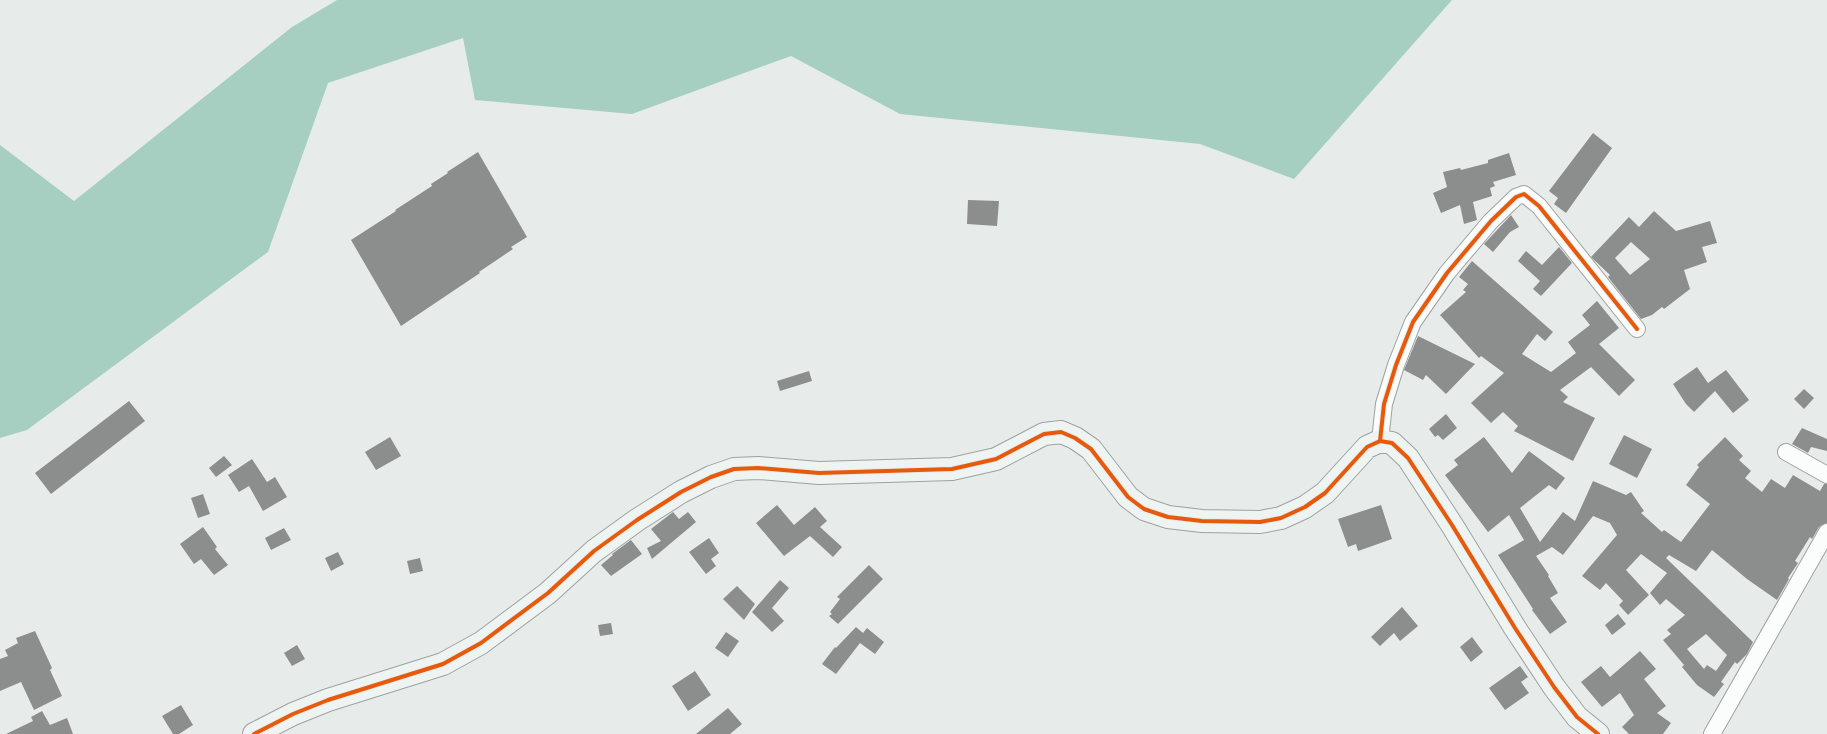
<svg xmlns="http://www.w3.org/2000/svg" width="1827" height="734" font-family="'DejaVu Sans',sans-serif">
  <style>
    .forest { fill: #a6cfc2 }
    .building { fill: #8b8e8d; fill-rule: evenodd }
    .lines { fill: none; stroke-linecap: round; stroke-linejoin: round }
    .street-casing { stroke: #9ea2a0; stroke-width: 18 }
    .secondary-casing { stroke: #9ea2a0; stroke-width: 24 }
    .street { stroke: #fbfcfc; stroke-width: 16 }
    .secondary { stroke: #eef4f2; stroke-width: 22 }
    .cycleway-casing { stroke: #e5eeeb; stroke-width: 6 }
    .cycleway { stroke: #e8590c; stroke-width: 4 }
  </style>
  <rect width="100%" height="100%" fill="#e7ecea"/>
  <path class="forest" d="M337,0H1452L1294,179L1200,144L900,114L791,56L632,114L475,100L463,38L328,83L268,252L27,430L0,438V145L74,201L292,27Z"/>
  <g class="building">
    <path d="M1593,133L1612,148L1566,213L1554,204L1558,198L1549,191Z"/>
    <path d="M478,152L527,237L511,247L513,249L479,272L480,273L401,326L351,240L396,211L395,210L432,186L431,184L448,173L447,172Z"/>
    <path d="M1509,153L1516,175L1493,182L1495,186L1490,188L1492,196L1473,202L1477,220L1464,224L1460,205L1441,213L1433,193L1447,187L1443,172L1460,168L1461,170L1488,163V160Z"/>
    <path d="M968,200L999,201L997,226L967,224Z"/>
    <path d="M1654,211L1676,231L1710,221L1717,243L1702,247L1707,262L1684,270L1690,289L1664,309L1662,307L1652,315L1641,319L1608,277L1610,275L1591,257L1629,217L1639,227ZM1631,242L1650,259L1630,275L1615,258Z"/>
    <path d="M1511,215L1519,227L1510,232L1493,252L1484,244Z"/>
    <path d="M1559,247L1572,263L1541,296L1533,289L1540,281L1518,261L1526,251L1542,265Z"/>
    <path d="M1472,261L1553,332L1545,341L1537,334L1522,354L1551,372L1576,353L1568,342L1590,325L1582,315L1597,301L1619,328L1599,344L1635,380L1619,396L1591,367L1560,390L1568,397L1563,402L1595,418L1573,461L1514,431L1518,426L1503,412L1491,423L1471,403L1504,373L1481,356L1479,358L1440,315L1466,292L1463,290L1468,284L1459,277Z"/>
    <path d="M1418,336L1475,364L1446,394L1426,375L1423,380L1404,370Z"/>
    <path d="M1697,367L1708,383L1726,370L1749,400L1733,413L1715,391L1694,412L1686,404L1673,384Z"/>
    <path d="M809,371L812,381L780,391L777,381Z"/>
    <path d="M1804,389L1814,398L1804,409L1794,399Z"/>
    <path d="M129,401L145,421L51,494L35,473Z"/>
    <path d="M1446,414L1457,428L1443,440L1438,435L1435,437L1429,429Z"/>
    <path d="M1802,428L1827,439V451L1811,447L1808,453L1792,444Z"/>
    <path d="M1624,435L1652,449L1637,478L1609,464Z"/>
    <path d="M390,437L401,456L376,470L365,452Z"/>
    <path d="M1484,437L1512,473L1529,451L1565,478L1556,490L1549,485L1520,508L1540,542L1563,512L1575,521L1593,481L1626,495L1631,492L1644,511L1641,513L1662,532L1664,530L1681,542L1710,504L1686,485L1699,467L1697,465L1725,437L1743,456L1739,460L1751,471L1745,478L1762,492L1771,479L1785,488L1793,475L1820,491L1824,484H1827V523L1819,527L1812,539L1810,537L1795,561L1798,563L1788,578L1789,579L1777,600L1747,579L1712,550L1696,571L1669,555L1666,558L1753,642L1747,654L1737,664L1735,662L1721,682L1724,684L1714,697L1697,685L1682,667L1684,665L1663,640L1671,634L1667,630L1685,615L1666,599L1660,605L1650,593L1667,573L1641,554L1626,570L1649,595L1628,615L1619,605L1623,601L1606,583L1600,590L1582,576L1617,535L1610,523L1593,516L1563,555L1552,547L1536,556L1549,575L1548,576L1558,593L1550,598L1567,622L1550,634L1532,610L1533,609L1498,555L1524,540L1509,515L1488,532L1445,475L1458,465L1454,460ZM1706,634L1727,655L1716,671L1707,665L1704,669L1687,649Z"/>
    <path d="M224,456L232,465L216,477L209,468Z"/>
    <path d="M252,459L267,482L275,477L287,497L263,511L249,486L239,492L228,475Z"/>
    <path d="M203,494L210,514L198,518L191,498Z"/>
    <path d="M777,505L794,525L815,507L827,521L820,527L842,547L833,557L810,536L784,556L756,523Z"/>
    <path d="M1381,505L1392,539L1358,551L1356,544L1348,547L1338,519Z"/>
    <path d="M673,512L679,519L688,512L696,522L652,559L647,548L661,541L651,529Z"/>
    <path d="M203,527L217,547L215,549L228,565L214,575L201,559L194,564L180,544Z"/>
    <path d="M284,528L291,540L271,550L265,538Z"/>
    <path d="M709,538L719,553L711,559L716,566L706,574L689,552Z"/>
    <path d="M631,540L642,554L611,576L601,565L613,555L612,554Z"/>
    <path d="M338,552L344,564L331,571L325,558Z"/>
    <path d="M420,558L423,571L410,574L407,561Z"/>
    <path d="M869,565L883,579L838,624L829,616L832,614L830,612L840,599L837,597Z"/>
    <path d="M780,580L789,588L772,608L784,621L772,632L752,612Z"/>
    <path d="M737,586L755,604L744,620L723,599Z"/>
    <path d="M1402,607L1418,626L1400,641L1394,633L1380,646L1371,637Z"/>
    <path d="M1618,614L1626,624L1612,635L1605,625Z"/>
    <path d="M611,623L613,634L600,636L598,625Z"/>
    <path d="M856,627L863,633L867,628L884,642L875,654L860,643L836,674L822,664L835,647L836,648Z"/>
    <path d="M35,631L52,668L50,670L62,696L34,710L21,682L0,691V659L8,656L5,650L18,643L16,638Z"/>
    <path d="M726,632L739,641L728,657L715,648Z"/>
    <path d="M1472,637L1483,652L1471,662L1460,647Z"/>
    <path d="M297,645L305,659L292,666L284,653Z"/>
    <path d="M1640,651L1656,669L1644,679L1666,706L1657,713L1671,723L1663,734H1629L1622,727L1634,715L1620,693L1602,707L1581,682L1601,666L1610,677Z"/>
    <path d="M1520,666L1528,677L1521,682L1529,693L1505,710L1489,688Z"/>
    <path d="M695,671L711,695L688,711L672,686Z"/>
    <path d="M181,705L193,725L179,734H173L162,716Z"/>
    <path d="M728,708L742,724L730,734H696Z"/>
    <path d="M42,711L50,725L67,718L73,734H6L33,721L31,717Z"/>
  </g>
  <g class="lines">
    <defs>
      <g id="street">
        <path d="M1380,441L1384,404L1396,365L1413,322L1447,273L1491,221L1516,197L1524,194L1539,206L1637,329"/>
        <path d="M1786,452L1827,475"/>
        <path d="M1712,734L1827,532"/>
      </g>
      <path id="secondary" d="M254,734L293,714L328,700L443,664L481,643L548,593L594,551L637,520L681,492L711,477L734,469L758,468L819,473L952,469L996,459L1044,434L1061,432L1075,438L1091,449L1128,497L1144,509L1168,517L1202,521L1260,522L1281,518L1305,507L1325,493L1367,447L1380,441L1392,443L1408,458L1452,525L1515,628L1554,687L1577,717L1598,734"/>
    </defs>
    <use href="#street" class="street-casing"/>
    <use href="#secondary" class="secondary-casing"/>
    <use href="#street" class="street"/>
    <use href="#secondary" class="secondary"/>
    <defs>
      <g id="cycleway">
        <path d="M1380,441L1384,404L1396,365L1413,322L1447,273L1491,221L1516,197L1524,194L1539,206L1637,329"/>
        <path d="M254,734L293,714L328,700L443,664L481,643L548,593L594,551L637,520L681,492L711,477L734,469L758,468L819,473L952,469L996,459L1044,434L1061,432L1075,438L1091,449L1128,497L1144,509L1168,517L1202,521L1260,522L1281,518L1305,507L1325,493L1367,447L1380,441L1392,443L1408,458L1452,525L1515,628L1554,687L1577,717L1598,734"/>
      </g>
    </defs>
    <use href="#cycleway" class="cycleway-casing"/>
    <use href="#cycleway" class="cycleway"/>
  </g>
</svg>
